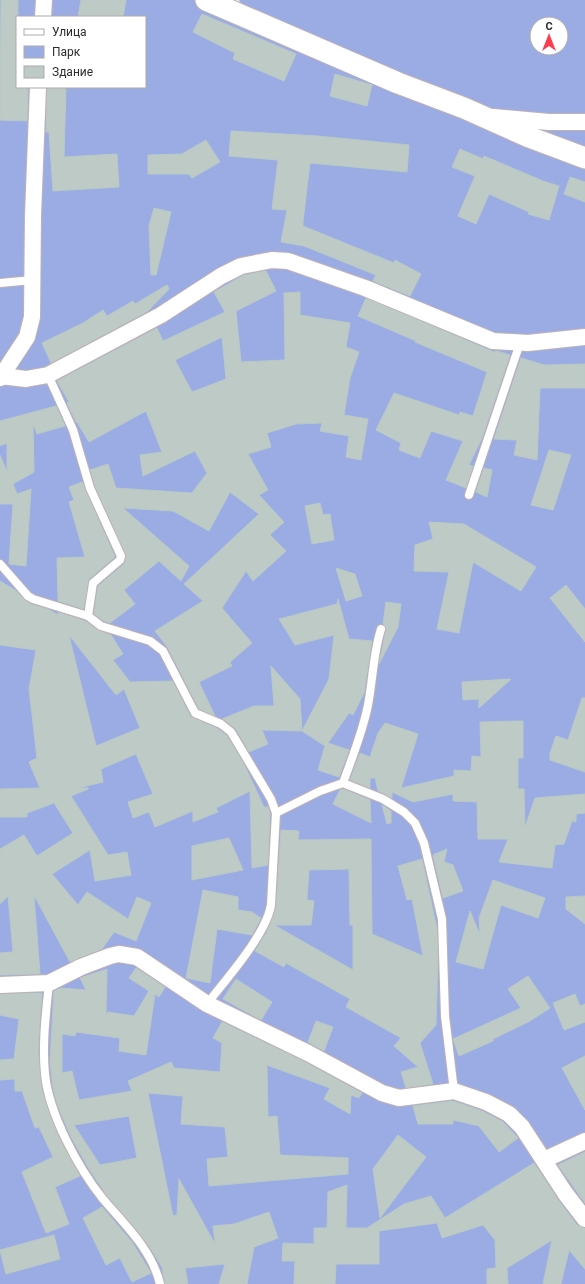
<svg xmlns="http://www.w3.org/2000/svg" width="585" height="1284" font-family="Roboto,sans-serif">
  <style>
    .green { fill: #9bace5; fill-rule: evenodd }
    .building { fill: #becac6; stroke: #b8cac5; fill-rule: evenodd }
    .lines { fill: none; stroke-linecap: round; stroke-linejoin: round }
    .service-casing { stroke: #c0b2b3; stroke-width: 10 }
    .minor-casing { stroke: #c0b2b3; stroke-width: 18 }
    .tertiary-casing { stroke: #c0b2b3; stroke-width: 23 }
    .service { stroke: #fff; stroke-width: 8 }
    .minor { stroke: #fff; stroke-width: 16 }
    .tertiary { stroke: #fff; stroke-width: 21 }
  </style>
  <rect width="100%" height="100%" fill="#dfeee9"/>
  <path class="green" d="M0,0H223L249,19L239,0H585V1284H0ZM17,17H145V87H17ZM537,24H561V48H537Z"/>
  <g class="building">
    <path d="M1,0H18L17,87H28L27,121L0,120Z"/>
    <path d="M81,0H126L123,17H78Z"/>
    <path d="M202,14L296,54L284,81L233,59L235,53L193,32Z"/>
    <path d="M335,74L372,85L367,106L330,96Z"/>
    <path d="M47,87H66L64,157L117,154L119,187L53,191L49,132H46Z"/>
    <path d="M231,131L318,136L409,145L407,172L310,163L303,221V226L394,263L395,260L421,274L410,296L373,281L376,275L304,246L281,242L287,210L272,209L278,160L229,156Z"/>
    <path d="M206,140L220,162L192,178L189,174H148V155L182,154Z"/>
    <path d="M460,149L483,159L484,156L543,181L559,186L549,220L528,214L529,212L489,194L476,224L458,216L475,176L452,167Z"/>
    <path d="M570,177L585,182V202L564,194Z"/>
    <path d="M154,208L171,212L156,275H151L149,226Z"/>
    <path d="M266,271L276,291L236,311L241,362L285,360L284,293L300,292V315L350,323L346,347L359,352L350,378L344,415L368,419L361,460L346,457L349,436L320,431L322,423L296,424L267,433L271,447L248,454L268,490L259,495L284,522L270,535L286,551L253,581L246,571L222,608L252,643L230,662L232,666L199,682L215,716L199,709L168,648L155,631L203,601L184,584L259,514L230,492L209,531L173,511L123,508L189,566L181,581L159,561L124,590L135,604L110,623L104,621L94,614L98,586L124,564L126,557L95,486L90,470L108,464L116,488L192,493L207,473L195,451L143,476L140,455L162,452L146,411L89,442L77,422H76L67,403L69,402L57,381L157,328L163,341L225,312L214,292L244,275ZM222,337L226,379L192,392L175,360Z"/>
    <path d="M167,285L169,289L148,311L51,363L42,343L83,323L103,310L107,316L133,301L135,304Z"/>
    <path d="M366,298L494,352L497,351L510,355L482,438L469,465L473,466L466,488L446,480L463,441L431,431L420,458L399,450L401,443L376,430L394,393L459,415L460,412L473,416L487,372L415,342L416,341L358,316Z"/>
    <path d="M521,358L544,365L585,364V388H540L537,460L514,455L517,440L494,439Z"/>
    <path d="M56,406L65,426L37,434L33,423L34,472L13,484L17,494L31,489L26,566L9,564L13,504H0V455L7,472V443L0,446V421Z"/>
    <path d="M549,450L571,455L553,510L531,505Z"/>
    <path d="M484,468L492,470L487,497L476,492Z"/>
    <path d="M82,482L115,557L89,579L84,609L58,601L57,558L85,557L69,502L74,500L69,487Z"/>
    <path d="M320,503L323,515L330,514L334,540L312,544L305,506Z"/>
    <path d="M429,522L464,524L536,567L521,591L473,562L459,633L437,629L449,572L414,571L415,545L433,539Z"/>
    <path d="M336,568L355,574L362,596L346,601Z"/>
    <path d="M0,581L15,590L30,604L48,609L58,615V612L85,621L98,630L111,635L123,654L113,660L130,682L173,681L190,716L218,729L227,736L243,762L264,807H268L270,812L268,865L252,868L250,791L216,808L218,812L193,822V811L155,827L149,812L133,818L128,802L153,794L136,754L101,769L103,782L78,788H88V789L71,796L108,855L127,852L131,875L95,881L90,850L52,874L78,905L87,892L128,919L137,897L151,903L136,941L114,932L102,949L70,962L34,895L40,974L0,975V953L13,952L8,896L0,904V849L24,835L37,856L73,833L54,803L27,813V817H0V789L40,788L29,762L37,758L29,689L36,650L0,645ZM69,635L116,695L124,689L140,728L96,746Z"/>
    <path d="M566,585L585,609V642L550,598Z"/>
    <path d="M338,599L349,639L372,641L364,693L353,715L349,713L328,743L349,750L339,777L318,770L325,746L302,731L329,679L334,635L295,645L279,619L337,604Z"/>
    <path d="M386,602L401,604L398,627L379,664L386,630L383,624Z"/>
    <path d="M271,666L300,699L302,731L262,730L268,744L249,752L236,729L222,719L254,706H274Z"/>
    <path d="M511,679L479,708V699L463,700L462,682Z"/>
    <path d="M582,698H585V772L550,760V753L556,736L568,740Z"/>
    <path d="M523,721V758H518V789H524L525,827L535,798L585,794V813L576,814V822L572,821L564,844L555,845L552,868L499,862L508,839H478L477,802L453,801V794L413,802L392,792V798L378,791L375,778H370V788L350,780L360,753L370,757L378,733L385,723L418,734L401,788L454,776V770L471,771L472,756L481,757L480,722Z"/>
    <path d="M343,789L370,800L371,823L333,804L340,790Z"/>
    <path d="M382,805L391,811V823L387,824Z"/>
    <path d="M281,830L299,831L298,840L371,839L372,934L423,956L412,899L407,900L398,866L422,859L437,929L438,956L436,1025L420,1043L433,1084L406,1088L401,1072L418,1067L394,1046L401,1038L346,1007L350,999L286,963L284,967L255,951L267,932L276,907ZM349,869L350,925H353V970L274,925H311L314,901L307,900L309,870Z"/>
    <path d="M229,838L243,870L192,880V846Z"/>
    <path d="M447,849L444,862L453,865L463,891L443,898L433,855Z"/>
    <path d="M493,880L545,898L538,918L501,905L483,969L456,962L470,911L480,935L479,918Z"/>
    <path d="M203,890L238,897V910L252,912L261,918L252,935L217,929L210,983L186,978Z"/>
    <path d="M585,896V924L566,909V897Z"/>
    <path d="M136,968L165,987L159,997L155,994L146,1055L119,1051L120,1038L76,1032L75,1036L62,1034V1073L72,1071L79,1100L132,1091L128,1081L171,1062L174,1068L220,1072L222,1043L213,1038L222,1022L304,1061L362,1093L359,1098L351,1095L350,1114L324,1099L330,1088L267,1065L268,1117L277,1116L280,1155L348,1158V1174L209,1186L207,1159L228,1157L225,1127L181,1124L183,1096L148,1093L173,1216L177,1215L179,1179L215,1244L213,1226L234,1224L269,1212L278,1238L254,1247L247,1284H219L225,1264L185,1268L188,1284H165L162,1267L149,1246L107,1196L89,1169L71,1137L57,1104L53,1088L50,1062L54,991L61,988L86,990L80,978L107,969L106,1015L108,1012L134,1016L149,991L129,978ZM129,1116L137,1158L100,1165L74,1125Z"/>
    <path d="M528,976L550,1008L530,1021L493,1039V1041L459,1056L453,1039L521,1008L508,989Z"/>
    <path d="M236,979L272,1002L261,1020L223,999Z"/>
    <path d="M42,993L38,1051L42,1090L54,1125L80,1176L55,1187L69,1224L46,1233L22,1172L53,1157L39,1127L35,1128L22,1091H15V1079L0,1080V1060L14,1059L19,1019L0,1015V994Z"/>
    <path d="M575,994L580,1006L585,1004V1022L564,1030L553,1003Z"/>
    <path d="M316,1021L333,1027L324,1051L308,1042Z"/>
    <path d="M585,1056V1110L562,1068Z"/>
    <path d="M453,1101L482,1111L503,1122L518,1138L499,1152L479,1126L453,1120V1124H418L413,1106Z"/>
    <path d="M398,1135L426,1157L380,1218L373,1169Z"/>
    <path d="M585,1152V1203L558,1165Z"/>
    <path d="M534,1163L557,1198L577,1225L585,1228V1269L569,1250L561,1284H543L552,1240L507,1268L508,1284H487V1269L496,1268L495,1240L483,1225L442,1238L437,1223L379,1231V1264H336L335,1284H294L295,1261H282L283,1243L314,1244V1228H327L328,1192L347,1185L346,1228H367L404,1204L431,1196L445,1218Z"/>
    <path d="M102,1207L132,1242L151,1273L132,1282L120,1258L106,1265L83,1218Z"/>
    <path d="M54,1235L60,1259L6,1274L0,1250Z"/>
  </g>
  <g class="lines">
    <defs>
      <g id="service">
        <path d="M0,283L33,280"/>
        <path d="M48,375L73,430L90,488L121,556L120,560L93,583L88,616L101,626L150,641L163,651L195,713L221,724L231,732L271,799L276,813L271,905C266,935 226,979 207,1004"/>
        <path d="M469,495L520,343"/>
        <path d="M0,564L28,596L33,599L88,616"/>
        <path d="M343,783C352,758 363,731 368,705C373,679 373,654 381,629"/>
        <path d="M276,813L320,791L343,783L383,799L404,812L415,823L424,843L442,919L445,1016L454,1091"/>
        <path d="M49,983C46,1013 42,1044 45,1074C49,1114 78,1168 103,1199C125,1225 152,1250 160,1284"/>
      </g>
      <g id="minor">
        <path d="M43,17L44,0"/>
        <path d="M493,117L549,122H585"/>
        <path d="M1,376L26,379L48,375L161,315L221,276L241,266L272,260L288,261L365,288L493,341L528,343L585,337"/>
        <path d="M0,378L27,337L32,317L33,215L38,87"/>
        <path d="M0,985L49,983L81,967L110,956L119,954L137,957L207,1004L308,1053L382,1093L399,1098L454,1091L486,1102L509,1114L522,1127L565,1193L585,1219"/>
        <path d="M544,1160L585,1141"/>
      </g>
      <path id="tertiary" d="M206,0L398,83L464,108L529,137L585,158"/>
    </defs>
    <use href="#service" class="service-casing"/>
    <use href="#minor" class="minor-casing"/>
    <use href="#tertiary" class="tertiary-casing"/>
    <use href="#service" class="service"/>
    <use href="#minor" class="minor"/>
    <use href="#tertiary" class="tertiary"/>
  </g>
  <rect x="16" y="16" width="130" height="72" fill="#ffffff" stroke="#ababab"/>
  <rect x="24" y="29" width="20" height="6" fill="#ffffff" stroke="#ababab"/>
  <text x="52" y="36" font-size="12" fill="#2c2c2c">Улица</text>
  <rect x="24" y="46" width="20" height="12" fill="#9bace5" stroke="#ababab"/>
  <text x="52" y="56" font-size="12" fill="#2c2c2c">Парк</text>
  <rect x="24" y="66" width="20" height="12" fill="#becac6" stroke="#ababab"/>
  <text x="52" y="76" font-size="12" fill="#2c2c2c">Здание</text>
  <g transform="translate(549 36)"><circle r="19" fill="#ffffff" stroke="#ababab"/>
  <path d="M0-3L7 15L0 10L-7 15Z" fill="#fc3d4d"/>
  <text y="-6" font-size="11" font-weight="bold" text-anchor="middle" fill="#2c2c2c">С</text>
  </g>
</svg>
